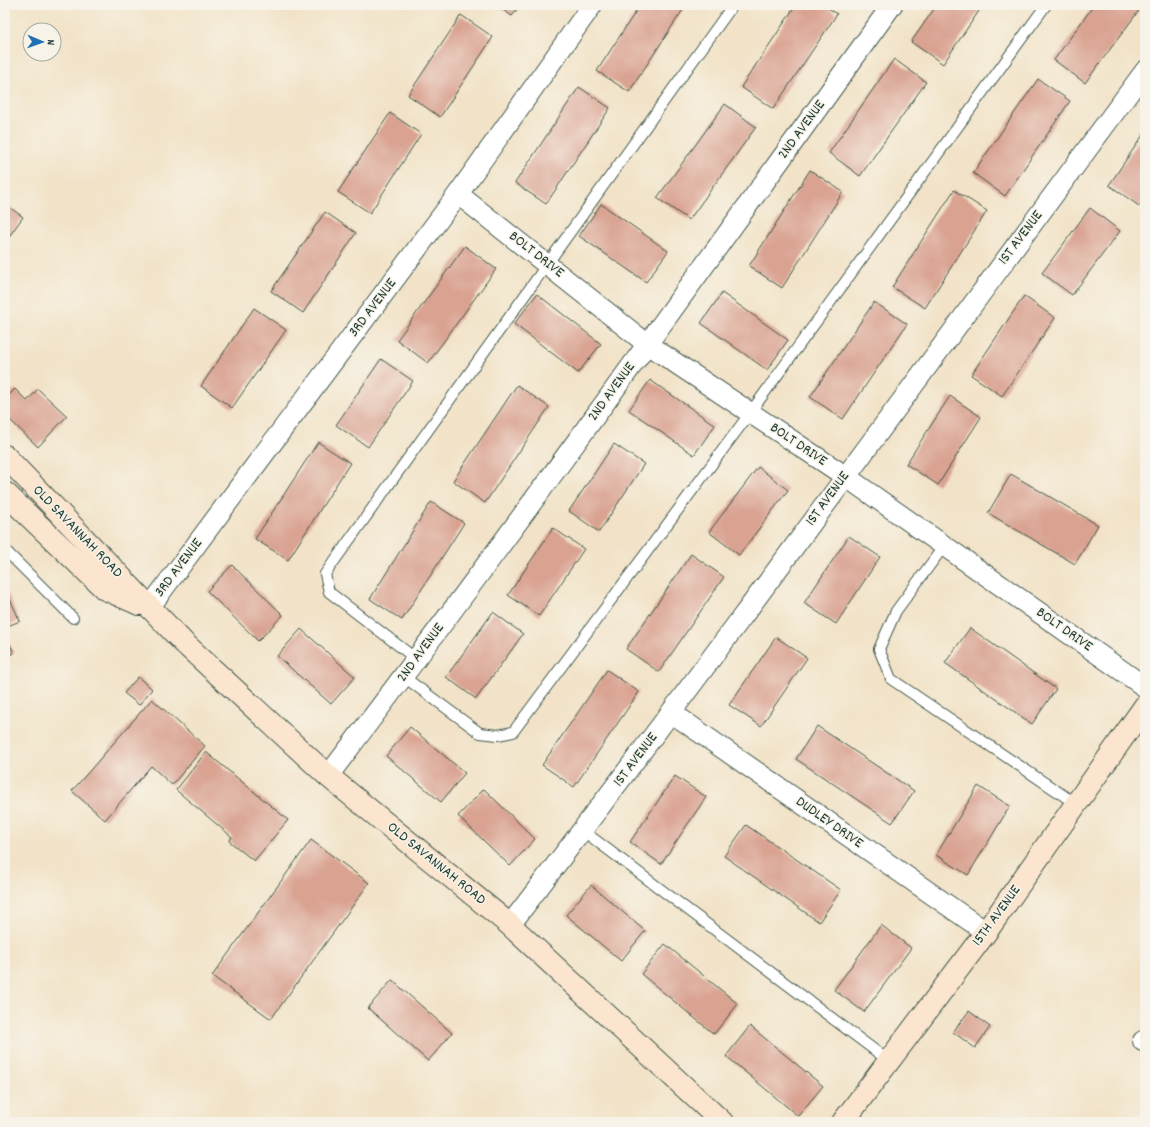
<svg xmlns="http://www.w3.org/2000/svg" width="1150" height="1127" font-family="Dekko,sans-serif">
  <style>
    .building { fill: #d9a291 }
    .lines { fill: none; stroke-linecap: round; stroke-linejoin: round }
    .lane-casing { stroke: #3f564a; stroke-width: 12 }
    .street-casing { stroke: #3f564a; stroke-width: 22 }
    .secondary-casing { stroke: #3f564a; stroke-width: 24 }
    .lane { stroke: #fff; stroke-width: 10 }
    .street { stroke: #fff; stroke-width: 20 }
    .secondary { stroke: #fbe5cf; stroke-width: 22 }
    .labels { text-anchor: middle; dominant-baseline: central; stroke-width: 3; stroke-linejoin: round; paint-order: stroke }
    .street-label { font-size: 15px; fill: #1f3d34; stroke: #f7f3e8 }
  </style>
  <rect width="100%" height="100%" fill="#f7f3e8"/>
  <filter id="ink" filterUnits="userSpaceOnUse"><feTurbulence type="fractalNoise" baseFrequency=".025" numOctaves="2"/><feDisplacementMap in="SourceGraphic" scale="8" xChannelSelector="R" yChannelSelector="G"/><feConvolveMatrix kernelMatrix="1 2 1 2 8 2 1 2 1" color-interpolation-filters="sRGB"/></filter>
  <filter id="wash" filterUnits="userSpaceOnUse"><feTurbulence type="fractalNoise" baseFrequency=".012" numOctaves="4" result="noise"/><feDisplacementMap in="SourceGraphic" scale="16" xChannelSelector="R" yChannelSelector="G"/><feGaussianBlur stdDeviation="0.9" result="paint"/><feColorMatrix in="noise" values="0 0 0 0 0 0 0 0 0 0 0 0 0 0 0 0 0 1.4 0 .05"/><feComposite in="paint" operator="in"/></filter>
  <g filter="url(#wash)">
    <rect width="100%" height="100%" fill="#f2e3c8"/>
    <g id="blocks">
      <g class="building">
        <path d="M496,5H520L512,16Z"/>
        <path d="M640,5H686L629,92L597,71Z"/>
        <path d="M796,5H824L837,14L773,109L741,87Z"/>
        <path d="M937,5H983L943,64L911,42Z"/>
        <path d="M1094,5H1143L1085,83L1054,60Z"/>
        <path d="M461,15L493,37L440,117L408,95Z"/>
        <path d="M894,59L926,82L860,176L829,153Z"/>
        <path d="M1038,79L1070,101L1005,196L973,173Z"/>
        <path d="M579,87L610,108L546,204L515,183Z"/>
        <path d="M725,104L756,127L689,220L657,198Z"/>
        <path d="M390,113L421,134L370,213L338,192Z"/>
        <path d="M1145,132V197L1139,206L1109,185Z"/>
        <path d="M810,170L843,192L782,288L749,266Z"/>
        <path d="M954,190L987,211L925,308L892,287Z"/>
        <path d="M5,204L23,217L5,242Z"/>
        <path d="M601,204L668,251L646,282L579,236Z"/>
        <path d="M1090,208L1120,231L1072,295L1042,273Z"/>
        <path d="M325,212L356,233L303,313L271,291Z"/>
        <path d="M465,246L496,269L428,363L397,340Z"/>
        <path d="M722,293L788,340L767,370L701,323Z"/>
        <path d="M537,294L601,344L578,373L514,324Z"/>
        <path d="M1024,296L1055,318L1002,396L971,375Z"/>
        <path d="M874,302L907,324L843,419L810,397Z"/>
        <path d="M254,308L286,330L232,408L201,386Z"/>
        <path d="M381,359L413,381L368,447L336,425Z"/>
        <path d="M650,380L715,425L694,455L629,410Z"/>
        <path d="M517,385L549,407L485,503L453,481Z"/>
        <path d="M15,389L27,401L38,389L67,416L38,447L5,415V399Z"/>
        <path d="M950,396L981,417L938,485L906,464Z"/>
        <path d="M318,442L350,463L288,560L255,539Z"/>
        <path d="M614,444L644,464L599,532L569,511Z"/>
        <path d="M758,467L788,490L739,555L709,532Z"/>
        <path d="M1011,474L1098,525L1075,564L988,513Z"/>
        <path d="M431,502L464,523L402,620L370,599Z"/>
        <path d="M553,528L584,549L539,616L508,595Z"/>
        <path d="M849,536L880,557L836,624L804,603Z"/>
        <path d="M691,554L724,577L659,672L626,649Z"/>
        <path d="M232,565L283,615L258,641L207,591Z"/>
        <path d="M5,588L20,621L5,627Z"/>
        <path d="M493,612L523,634L476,699L446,677Z"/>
        <path d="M970,628L1056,689L1032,724L945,663Z"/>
        <path d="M301,629L355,677L331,704L277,656Z"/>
        <path d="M5,634L14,653L5,657Z"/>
        <path d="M776,637L807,658L761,726L729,705Z"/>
        <path d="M607,670L639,692L574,787L542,765Z"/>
        <path d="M138,677L152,689L139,705L124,693Z"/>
        <path d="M152,699L205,746L172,785L151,766L105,820L72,791Z"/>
        <path d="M817,726L914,791L892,823L796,759Z"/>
        <path d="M410,727L465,773L441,802L386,756Z"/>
        <path d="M206,752L288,820L254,861L229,841L232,837L176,790Z"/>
        <path d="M675,776L706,797L661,864L630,842Z"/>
        <path d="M978,786L1010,806L968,875L936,855Z"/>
        <path d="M484,789L535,839L510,866L458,816Z"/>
        <path d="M746,825L841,890L819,922L724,856Z"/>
        <path d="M311,840L369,883L271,1019L212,976Z"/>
        <path d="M591,885L645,931L621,961L566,915Z"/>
        <path d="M881,925L911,948L864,1012L834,990Z"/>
        <path d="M665,944L738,1004L714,1034L641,974Z"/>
        <path d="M392,980L452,1033L428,1061L368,1008Z"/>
        <path d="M969,1011L990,1027L975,1048L953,1032Z"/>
        <path d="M750,1026L823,1086L798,1116L726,1056Z"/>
      </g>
    </g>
  </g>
  <g filter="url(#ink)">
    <use href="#blocks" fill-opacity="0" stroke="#3f564a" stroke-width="1"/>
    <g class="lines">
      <defs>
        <g id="lane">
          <path d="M944,546L896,611L879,649L891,679L1076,804"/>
          <path d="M5,550L73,618"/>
          <path d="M416,659L329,592L325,574L733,5"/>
          <path d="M404,677L480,733L498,735L513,732L750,413L1046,5"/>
          <path d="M582,830L889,1061"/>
        </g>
        <g id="street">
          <path d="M458,194L647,344L845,476L1145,687"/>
          <path d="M149,608L458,194L592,5"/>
          <path d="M672,713L986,932"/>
          <path d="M328,776C521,522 706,263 892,5"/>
          <path d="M510,925C726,643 934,356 1145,71"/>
          <path d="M1143,1041L1145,1040"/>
        </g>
        <g id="secondary">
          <path d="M5,456L184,643L328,776L510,925L722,1122"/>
          <path d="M5,493L105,589L139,604"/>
          <path d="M843,1122L986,932L1145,706"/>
        </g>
      </defs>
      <use href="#lane" class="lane-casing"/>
      <use href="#street" class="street-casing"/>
      <use href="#secondary" class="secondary-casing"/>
      <use href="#lane" class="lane"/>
      <use href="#street" class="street"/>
      <use href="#secondary" class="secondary"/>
    </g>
  </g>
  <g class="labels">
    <g class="street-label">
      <text transform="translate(802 130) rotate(-54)">2ND AVENUE</text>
      <text transform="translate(1021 238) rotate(-53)">1ST AVENUE</text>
      <text transform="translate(536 255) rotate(38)">BOLT DRIVE</text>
      <text transform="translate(373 308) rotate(-53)">3RD AVENUE</text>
      <text transform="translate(612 392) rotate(-54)">2ND AVENUE</text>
      <text transform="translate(798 445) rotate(34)">BOLT DRIVE</text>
      <text transform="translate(828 499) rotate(-54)">1ST AVENUE</text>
      <text transform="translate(77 532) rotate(46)">OLD SAVANNAH ROAD</text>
      <text transform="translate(179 568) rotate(-53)">3RD AVENUE</text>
      <text transform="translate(1064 630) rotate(35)">BOLT DRIVE</text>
      <text transform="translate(421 653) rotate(-54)">2ND AVENUE</text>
      <text transform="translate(636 760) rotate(-53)">1ST AVENUE</text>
      <text transform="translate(829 823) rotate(35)">DUDLEY DRIVE</text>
      <text transform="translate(436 864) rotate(39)">OLD SAVANNAH ROAD</text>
      <text transform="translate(997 916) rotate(-54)">15TH AVENUE</text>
    </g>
  </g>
  <rect width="1150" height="1127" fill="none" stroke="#f7f3e8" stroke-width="20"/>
  <g transform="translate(42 42) rotate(92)"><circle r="19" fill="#f7f3e8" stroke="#a1aaa0"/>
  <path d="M0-3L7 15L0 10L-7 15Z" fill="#1f6fb2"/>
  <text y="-6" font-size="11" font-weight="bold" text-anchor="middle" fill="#1f3d34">N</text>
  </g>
</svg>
